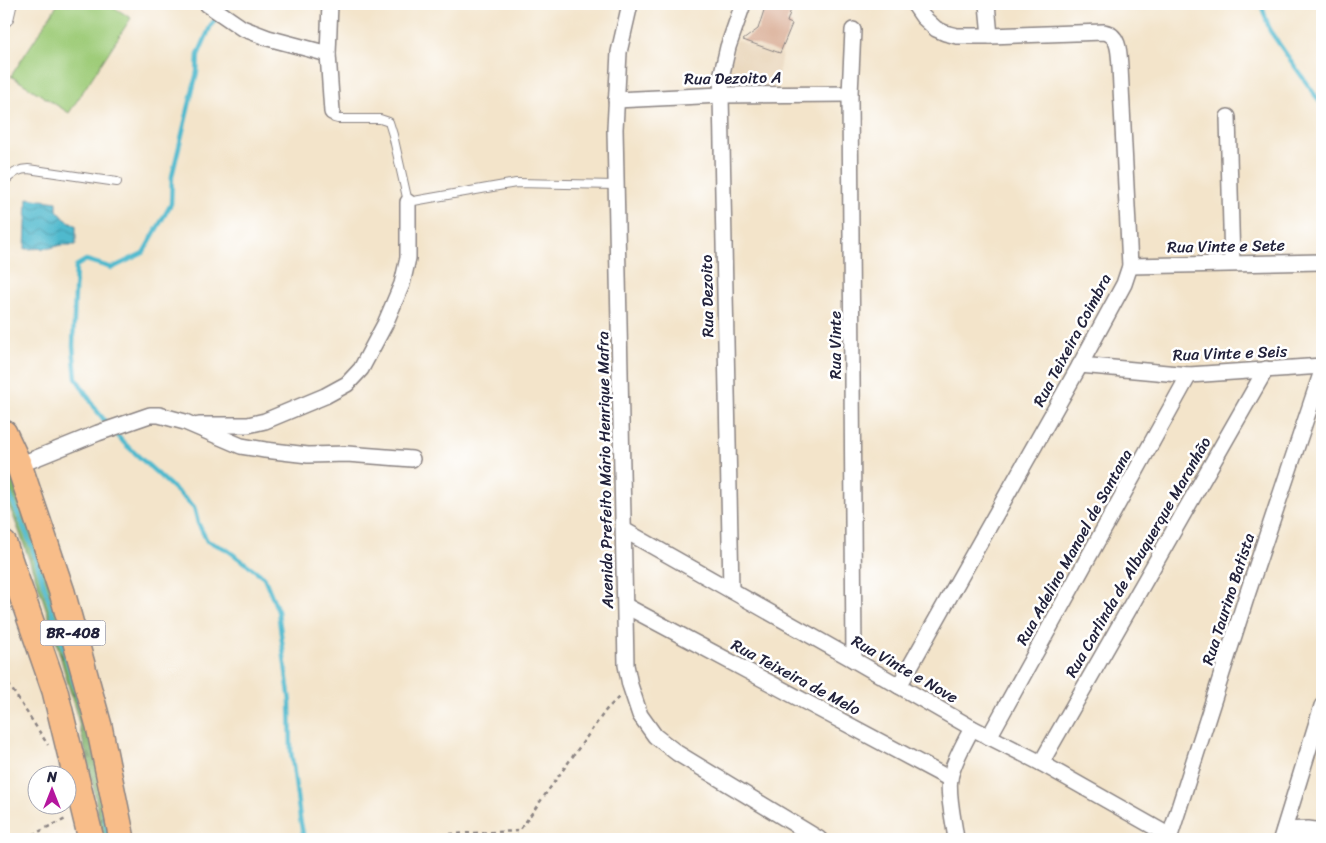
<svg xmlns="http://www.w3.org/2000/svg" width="1326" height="843" font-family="Sriracha,sans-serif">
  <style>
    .built { fill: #e8d4b7 }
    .grass { fill: #9fcc79; stroke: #60775a }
    .forest { fill: url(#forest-firs); stroke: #506952 }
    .water { fill: url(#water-waves); stroke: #386e84 }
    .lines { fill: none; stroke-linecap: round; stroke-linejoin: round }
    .stream { stroke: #4fb9cd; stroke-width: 4.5 }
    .building { fill: #d4a185 }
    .service-casing { stroke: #8a8382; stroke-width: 10 }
    .minor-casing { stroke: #8a8382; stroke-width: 18 }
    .tertiary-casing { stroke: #8a8382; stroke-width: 21 }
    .trunk-casing { stroke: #8a8382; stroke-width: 28 }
    .path { stroke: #8a8382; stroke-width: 2.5; stroke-dasharray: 4 4; stroke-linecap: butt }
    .service { stroke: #fff; stroke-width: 8 }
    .minor { stroke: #fff; stroke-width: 15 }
    .tertiary { stroke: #fff; stroke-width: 19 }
    .trunk { stroke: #f8bd89; stroke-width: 25 }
    .labels { text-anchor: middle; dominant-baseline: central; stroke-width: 5; stroke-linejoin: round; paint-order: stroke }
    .shield { fill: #fff; stroke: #646476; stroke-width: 1 }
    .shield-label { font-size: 15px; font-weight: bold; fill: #22223b }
    .street-label { font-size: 16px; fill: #22223b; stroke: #fff }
  </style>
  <defs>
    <pattern id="forest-firs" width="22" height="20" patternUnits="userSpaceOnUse" patternTransform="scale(1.25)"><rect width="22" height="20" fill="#7fb069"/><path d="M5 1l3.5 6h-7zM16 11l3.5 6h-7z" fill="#688f58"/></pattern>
    <pattern id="water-waves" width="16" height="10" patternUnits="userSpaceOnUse" patternTransform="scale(1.25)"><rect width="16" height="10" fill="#4fb9cd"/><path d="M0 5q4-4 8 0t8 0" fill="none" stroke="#4196a8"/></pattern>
  </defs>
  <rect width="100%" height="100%" fill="#fff"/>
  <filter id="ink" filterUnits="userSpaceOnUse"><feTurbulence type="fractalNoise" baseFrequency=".02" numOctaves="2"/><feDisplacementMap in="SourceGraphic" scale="10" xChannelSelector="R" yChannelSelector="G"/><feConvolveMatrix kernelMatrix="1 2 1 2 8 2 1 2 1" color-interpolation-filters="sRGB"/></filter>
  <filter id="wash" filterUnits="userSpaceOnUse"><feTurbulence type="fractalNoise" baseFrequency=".0096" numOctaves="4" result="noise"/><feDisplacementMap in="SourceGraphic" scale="20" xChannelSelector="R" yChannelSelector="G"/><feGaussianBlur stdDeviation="1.12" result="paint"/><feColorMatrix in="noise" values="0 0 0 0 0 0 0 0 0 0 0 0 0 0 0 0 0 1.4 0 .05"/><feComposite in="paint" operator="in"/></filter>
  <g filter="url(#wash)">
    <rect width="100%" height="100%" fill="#f3e4ca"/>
    <path class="built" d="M736,40L782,54L776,86L749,88L725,81Z"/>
    <path class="grass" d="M58,4H108L131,18L69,113L11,76Z"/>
    <path class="forest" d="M4,453L66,631L114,839H102L94,790L77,716L50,620L19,531L4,493Z"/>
    <path class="water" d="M27,198L57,202V210L65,219L76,225V245H62L50,248L25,249Z"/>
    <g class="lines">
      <g class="stream">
        <path d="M1261,4L1270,31L1322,105"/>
        <path d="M109,426L97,411L76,378L73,346L76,266L86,260L112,268L143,253L171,204L172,176L197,72L198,55L211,25L229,4"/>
        <path d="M114,432L125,444L194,507L198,523L207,541L226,549L264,577L278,611L290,702L291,751L300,818L304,839"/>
        <path d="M4,481L32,547L59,633L83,713"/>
        <path d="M103,806L108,839"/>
      </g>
    </g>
    <g id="blocks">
      <path class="building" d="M766,4H785L792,6L787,22L792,24L780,53L743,40L758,29Z"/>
    </g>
  </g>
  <g filter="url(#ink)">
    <use href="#blocks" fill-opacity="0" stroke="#8a8382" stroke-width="1"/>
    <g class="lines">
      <defs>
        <g id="service">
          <path d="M332,112L334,118L338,119H380L389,122L393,135L408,202L516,183L616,185"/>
          <path d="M4,181C12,175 17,169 28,169L117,182"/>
          <path d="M1306,839L1308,829"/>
        </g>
        <g id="minor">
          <path d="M207,4L242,28L268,38L328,54"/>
          <path d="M330,4L328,54L332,112"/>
          <path d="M630,4L619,52L615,129L626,665L630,685L640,715L655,736L677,753L819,839"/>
          <path d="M987,4L990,36"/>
          <path d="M853,30L850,94L854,660"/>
          <path d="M616,100L721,95L850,94"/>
          <path d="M1228,117L1232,263"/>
          <path d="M1130,266L1322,262"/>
          <path d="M1080,365L1189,375L1322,366"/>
          <path d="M199,425H248L265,421L325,396L347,384L361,369L385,324L402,284L408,258V202"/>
          <path d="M19,465L98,433L150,415H159L185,422L241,446L265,450L308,455L347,454L412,459"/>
          <path d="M624,530L854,660L972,728L1041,763L1170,836"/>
          <path d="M731,590L721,95L722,73L728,47L743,4"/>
          <path d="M626,606L950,779"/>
          <path d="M899,686L1080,365L1124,284L1130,266L1120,67C1119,54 1120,35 1104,32L990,36H957L945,33L936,29L923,17L914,4"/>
          <path d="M989,737L1189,375"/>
          <path d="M1041,763L1266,369"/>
          <path d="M1284,830L1308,829L1322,831"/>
          <path d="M956,839C954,823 947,793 950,778C954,760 964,744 972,728"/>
          <path d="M1169,839L1247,595L1322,371"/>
          <path d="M1281,839L1322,706"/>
        </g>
        <path id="tertiary" d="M4,17L7,4"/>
        <g id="trunk">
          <path d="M4,433L19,465L62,592L99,726L122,839"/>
          <path d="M4,544L55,691L91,839"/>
        </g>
      </defs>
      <use href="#service" class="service-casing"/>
      <use href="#minor" class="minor-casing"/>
      <use href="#tertiary" class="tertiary-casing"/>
      <use href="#trunk" class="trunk-casing"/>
      <g class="path">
        <path d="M4,677L48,745"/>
        <path d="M450,834L519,831L606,710L620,696"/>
        <path d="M25,839L48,827L66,819"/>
      </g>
      <use href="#service" class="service"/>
      <use href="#minor" class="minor"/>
      <use href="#tertiary" class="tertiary"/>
      <use href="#trunk" class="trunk"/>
    </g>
  </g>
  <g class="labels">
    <rect class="shield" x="40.5" y="620.5" width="65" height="25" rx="4"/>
    <g class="shield-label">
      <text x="73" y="633">BR-408</text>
    </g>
    <g class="street-label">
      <text transform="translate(733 78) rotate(-1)">Rua Dezoito A</text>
      <text transform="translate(1226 246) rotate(-1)">Rua Vinte e Sete</text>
      <text transform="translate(707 296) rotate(-91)">Rua Dezoito</text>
      <text transform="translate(1072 340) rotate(-62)">Rua Teixeira Coimbra</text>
      <text transform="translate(835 345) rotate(-90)">Rua Vinte</text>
      <text transform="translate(1230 353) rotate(-2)">Rua Vinte e Seis</text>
      <text transform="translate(605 470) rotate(-91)">Avenida Prefeito Mário Henrique Mafra</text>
      <text transform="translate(1074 547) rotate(-61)">Rua Adelino Manoel de Santana</text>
      <text transform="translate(1138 557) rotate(-60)">Rua Carlinda de Albuquerque Maranhão</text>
      <text transform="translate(1228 599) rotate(-72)">Rua Taurino Batista</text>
      <text transform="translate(905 669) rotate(30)">Rua Vinte e Nove</text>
      <text transform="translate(796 677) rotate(28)">Rua Teixeira de Melo</text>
    </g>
  </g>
  <rect width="1326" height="843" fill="none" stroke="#fff" stroke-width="20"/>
  <g transform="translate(52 790)"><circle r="24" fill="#ffffff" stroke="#a7a7b1"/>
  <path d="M0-4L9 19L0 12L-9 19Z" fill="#b5179e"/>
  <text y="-8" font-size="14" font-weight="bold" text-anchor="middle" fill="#22223b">N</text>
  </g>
</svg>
